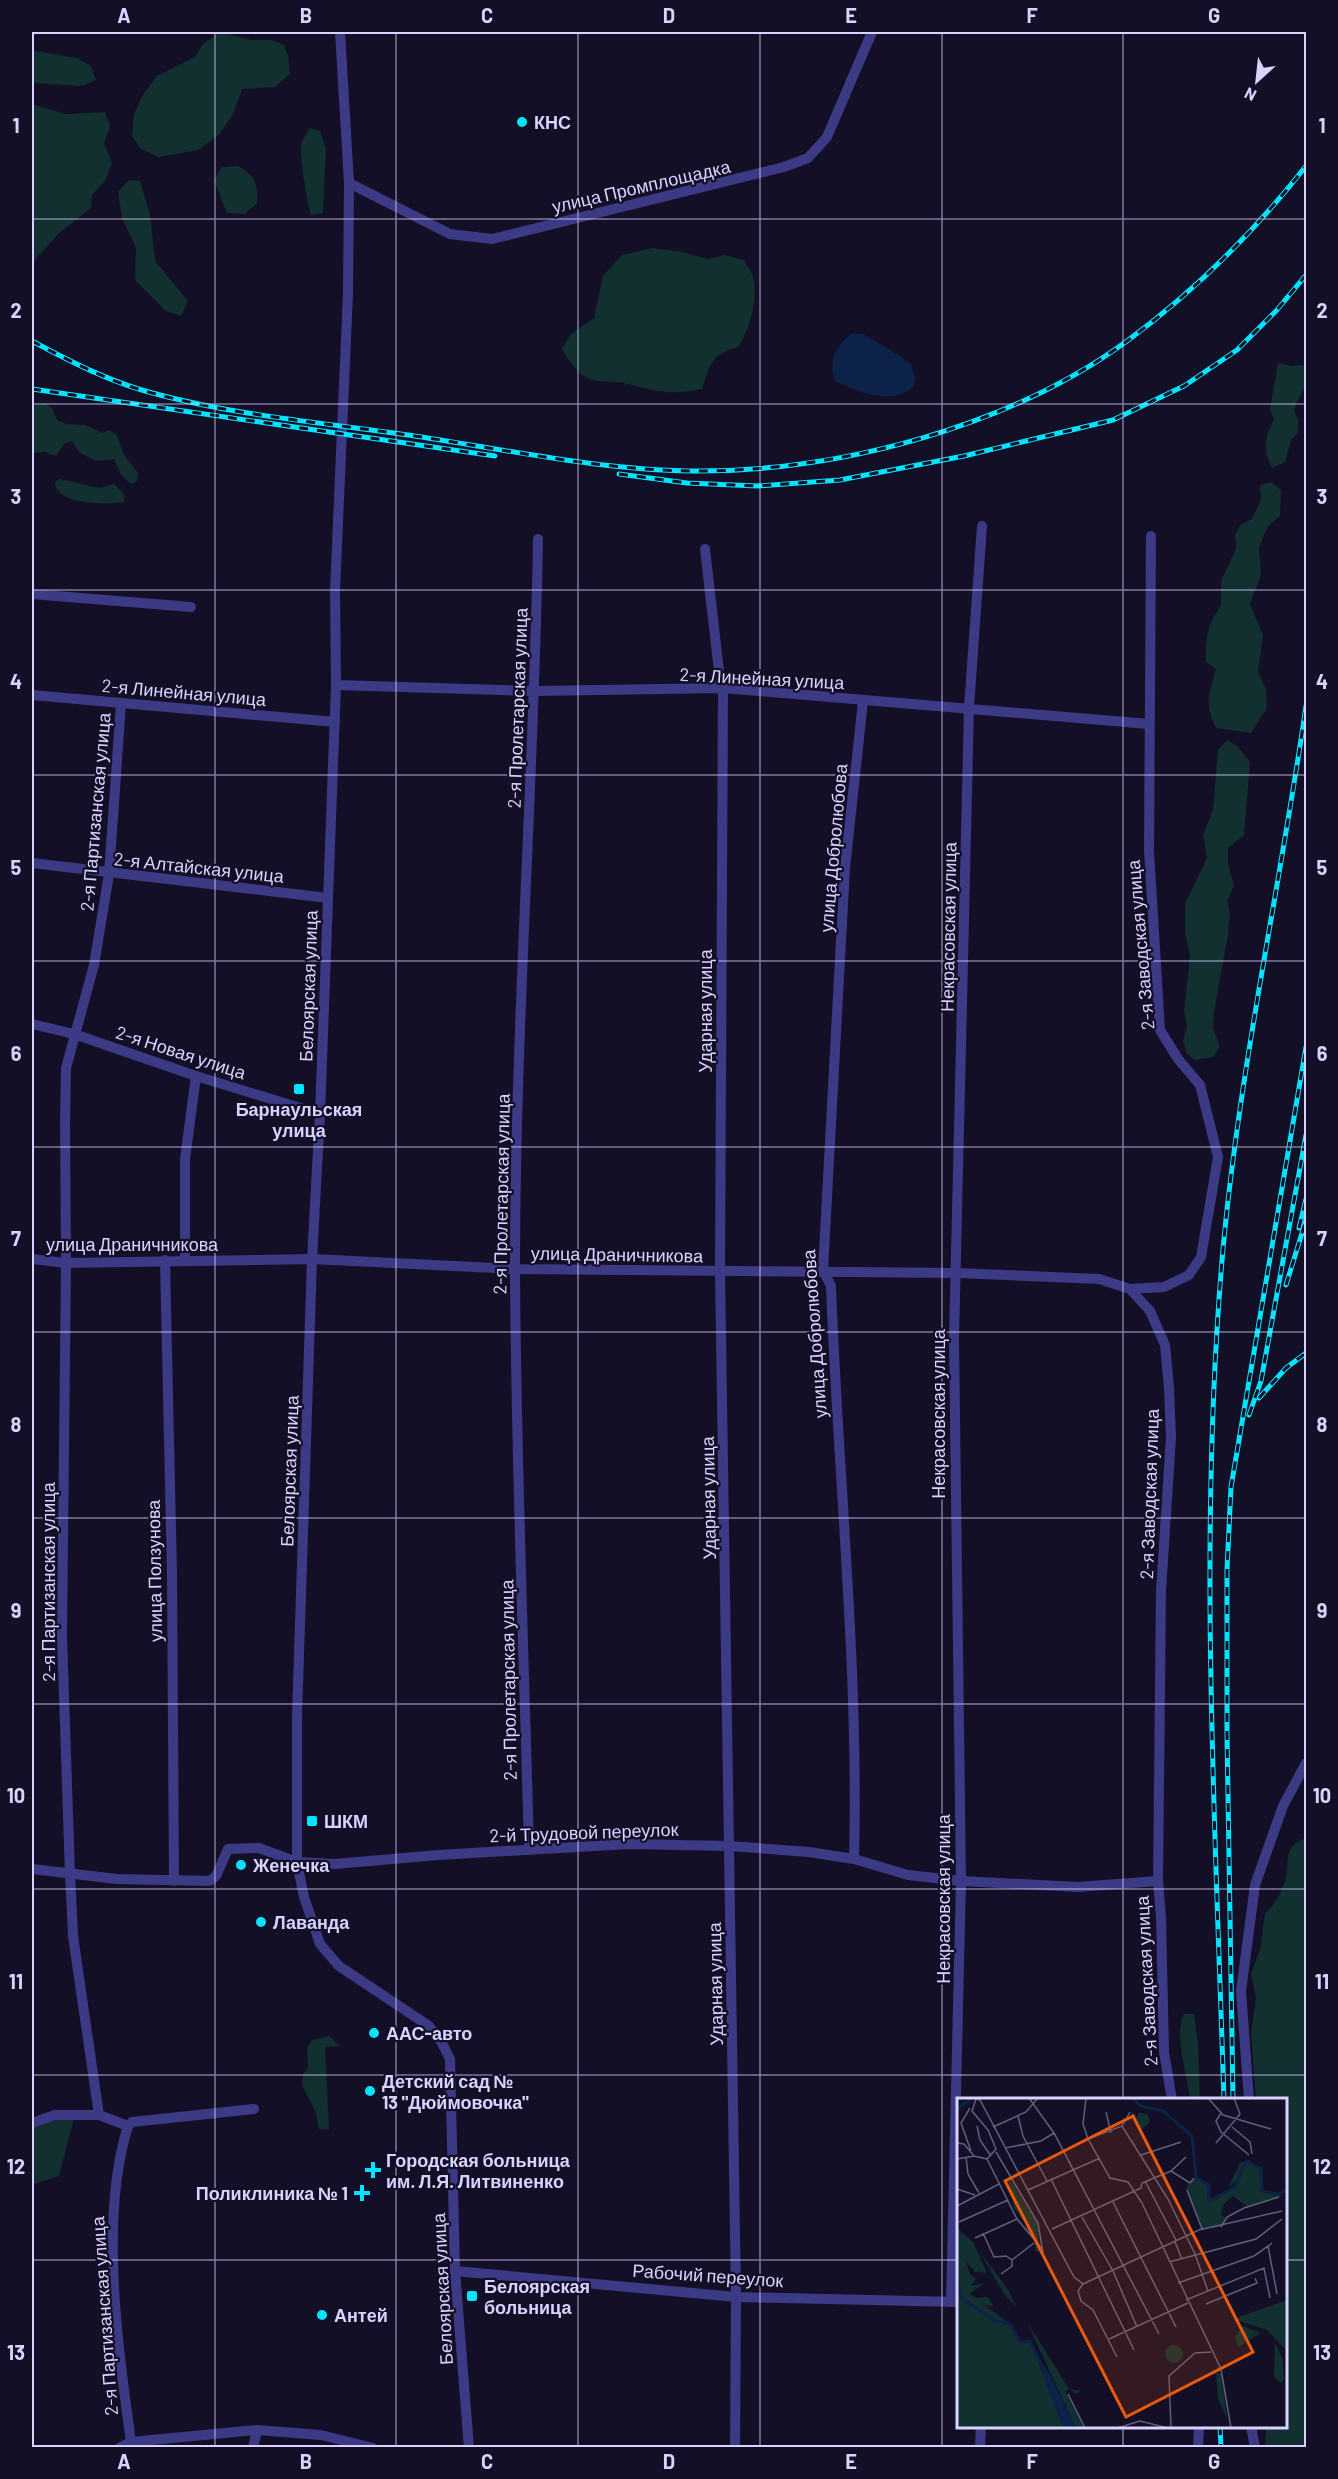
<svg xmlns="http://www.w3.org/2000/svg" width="1338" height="2479" font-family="Barlow,sans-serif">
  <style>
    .green { fill: #12302f }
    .water { fill: #0c2248 }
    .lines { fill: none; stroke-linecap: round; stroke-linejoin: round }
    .minor { stroke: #3d3a85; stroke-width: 10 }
    .rail-casing { stroke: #00e5ff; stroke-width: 5 }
    .rail { stroke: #130f26; stroke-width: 3; stroke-dasharray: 9; stroke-linecap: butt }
    .grid { fill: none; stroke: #d9d4ff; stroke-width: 1.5; stroke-opacity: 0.55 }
    .poi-dot { fill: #00e5ff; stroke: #130f26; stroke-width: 2 }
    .labels { text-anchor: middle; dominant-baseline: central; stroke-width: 4.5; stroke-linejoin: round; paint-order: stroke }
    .poi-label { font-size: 18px; font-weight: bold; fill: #d9d4ff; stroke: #130f26; text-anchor: start }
    .street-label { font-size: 18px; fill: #d9d4ff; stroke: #130f26 }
    .inset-river { fill: none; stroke: #0c2248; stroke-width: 3 }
    .inset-road { fill: none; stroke: #625e7d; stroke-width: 1.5 }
    .view { fill: #e8590c; fill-opacity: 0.15; stroke: #e8590c; stroke-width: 3 }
    .inset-edge { fill: none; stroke: #d9d4ff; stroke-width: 3 }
    .neatline { fill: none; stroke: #d9d4ff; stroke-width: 2 }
    .grid-label { font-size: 20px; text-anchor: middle; font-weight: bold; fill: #d9d4ff }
  </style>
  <rect width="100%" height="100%" fill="#130f26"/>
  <g class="green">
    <path d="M219,32L252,40H272L284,45L288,56L290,74L275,87L242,89L234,112L220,134L198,150L159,157L141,149L132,136L134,114L144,93L157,76L195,57L202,45Z"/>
    <path d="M35,51L77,58L91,66L96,80L82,86L32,83V54Z"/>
    <path d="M32,104L65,114L105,112L110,126L104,143L112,163L105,181L92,195L91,208L59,233L35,260H32Z"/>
    <path d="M310,128L320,131L326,148L323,213L311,215C307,207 300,155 301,145C302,140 307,133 310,128Z"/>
    <path d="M238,166C255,176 258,182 257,203L245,214L227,213L214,180L222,167Z"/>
    <path d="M129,180L140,181L150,215L155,261L188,301L181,316L166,311L135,280L136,248L122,218L118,192Z"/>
    <path d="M652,248L682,252L708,259L725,255L744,260C747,266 752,272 753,277C759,299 749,330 738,347C711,354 710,365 702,389C668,396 656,391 624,383C616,381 608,382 600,381C581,380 571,364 562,349L571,334L594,318L603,276L622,255Z"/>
    <path d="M1278,363L1292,366L1303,365C1312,383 1300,393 1294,410L1298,420V432L1291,441L1285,462L1272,468C1263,450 1264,437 1274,420L1270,409Z"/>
    <path d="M45,403L52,408L57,420L66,424L85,425L103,433L109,430L117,435L124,455L138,473L137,481L131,484L121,475L114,459L96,461L80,453L72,441L64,444L56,456L44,452L32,453V406Z"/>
    <path d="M60,479L99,488L114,484L124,494V502C109,505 54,505 55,482Z"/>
    <path d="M1271,482L1281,490L1280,516L1268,526L1259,547L1261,575L1250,604L1263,635L1258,672L1266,689L1267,708L1251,733L1216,728C1204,704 1209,694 1216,669L1206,662C1205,640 1207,624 1221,606V581L1236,549L1235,536L1240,525L1252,519L1261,500L1260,485Z"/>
    <path d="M1227,740L1237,746L1250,762L1244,835L1228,848V864L1234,885L1227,902L1230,912L1228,935L1214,1012L1213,1028L1220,1047L1213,1057L1196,1060L1187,1054L1183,1040L1187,1026L1184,1011L1190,956L1185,933V904L1207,858L1203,835L1213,810L1218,750Z"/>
    <path d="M1306,1838V2447H1265L1266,2427L1286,2426V2100L1256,2099L1251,2034L1256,1998L1251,1974L1260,1950L1265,1913C1276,1905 1286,1884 1287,1871C1288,1854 1288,1844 1306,1838Z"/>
    <path d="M1184,2014H1194L1198,2044L1200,2099H1190C1188,2076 1173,2033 1184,2014Z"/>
    <path d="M329,2036L340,2046L325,2047L329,2130L319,2129L315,2110L302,2085L303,2075L308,2067L307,2048L312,2040Z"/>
    <path d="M64,2118H74L59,2176L32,2185V2128Z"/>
  </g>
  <path class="water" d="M851,334H863L900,356L911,365L915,376L914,386C893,407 857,392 835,381C828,361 835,347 851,334Z"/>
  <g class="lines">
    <g class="minor">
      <path d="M340,32L349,183L348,293L335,591L336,685L320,1114L312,1259L297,1716V1862L304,1897L320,1944L339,1966L429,2026L442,2043L450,2059L455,2271L469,2448"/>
      <path d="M349,183L450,234L492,239L784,167L808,158L827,137L872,32"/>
      <path d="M1151,536L1149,851L1160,1030L1178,1059L1200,1085L1218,1157L1201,1257L1189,1275L1164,1287L1130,1289L1150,1311L1165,1345L1169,1388L1171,1437L1161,1591L1158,1881L1161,1917L1164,2052L1172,2100"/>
      <path d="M705,549L720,680L723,688L720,1272L736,2297L735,2448"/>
      <path d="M32,594L191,607"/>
      <path d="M336,685L536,691L723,688L1149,724"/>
      <path d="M32,695L335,722"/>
      <path d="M121,704L109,874L94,965L66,1068L65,1123L66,1263L62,1636L70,1874L73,1936L99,2115L128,2126C99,2219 118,2347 131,2442"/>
      <path d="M32,863L328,898"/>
      <path d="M32,1024L74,1034L196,1076L320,1114"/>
      <path d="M32,1259L66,1263L312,1259L515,1269L957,1273L1099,1279L1130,1289"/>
      <path d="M165,1260L172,1574L174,1881"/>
      <path d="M185,1260V1159L196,1076"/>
      <path d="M529,1849C524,1656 516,1463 515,1270C515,1026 534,783 538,539"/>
      <path d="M854,1859C859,1668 838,1477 831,1286L823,1270L845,868L863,701"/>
      <path d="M32,1869L117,1879L210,1881L216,1876L228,1849L259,1848L297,1862L335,1864L438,1855L629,1844L730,1846L809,1852L854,1859L908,1875L961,1881L1078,1887L1158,1881"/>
      <path d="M1249,2100L1241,1991L1255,1885L1283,1806L1306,1763"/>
      <path d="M32,2123L55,2115H99"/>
      <path d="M128,2126L132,2122L254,2109"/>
      <path d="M455,2271L736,2297L958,2302"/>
      <path d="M951,2302L961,1881L954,1339L969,707L982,526"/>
      <path d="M1251,2426L1255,2448"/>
      <path d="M119,2448L131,2442L257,2430L321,2435L373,2448"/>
      <path d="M253,2448L257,2430"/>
      <path d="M980,2448L981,2426"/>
      <path d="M1198,2448L1199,2426"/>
    </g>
    <defs>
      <g id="rail">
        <path d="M32,341C73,363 114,384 160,395C240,416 326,423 408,435C504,449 602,471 699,471C841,471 1011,426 1127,341C1195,291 1254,232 1306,166"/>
        <path d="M32,389L495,456"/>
        <path d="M619,474L687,483L757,486L840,480L964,456L1113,420L1184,386L1237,350L1276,311L1306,275"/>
        <path d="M1299,1228L1306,1199"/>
        <path d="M1286,1285L1306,1220"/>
        <path d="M1259,1398L1286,1368L1306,1353"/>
        <path d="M1249,1415L1261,1381L1306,1135"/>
        <path d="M1224,2100C1215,1816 1198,1532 1223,1249C1240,1066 1280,887 1306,706"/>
        <path d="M1233,2100L1227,1734V1570L1231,1487L1306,1047"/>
        <path d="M1220,2426L1221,2448"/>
      </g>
    </defs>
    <use href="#rail" class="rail-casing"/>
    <use href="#rail" class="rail"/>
  </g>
  <path class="grid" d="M215,32V2448M396,32V2448M578,32V2448M760,32V2448M942,32V2448M1123,32V2100M32,219H1306M32,404H1306M32,590H1306M32,775H1306M32,961H1306M32,1147H1306M32,1332H1306M32,1518H1306M32,1704H1306M32,1889H1306M32,2075H1306M32,2260H958M1286,2260H1306M1123,2426V2448"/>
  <g class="poi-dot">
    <circle cx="522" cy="122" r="6"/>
    <rect x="293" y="1083" width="12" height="12" rx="3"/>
    <rect x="306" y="1815" width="12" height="12" rx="3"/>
    <circle cx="241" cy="1865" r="6"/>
    <circle cx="261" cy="1922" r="6"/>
    <circle cx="374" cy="2033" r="6"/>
    <circle cx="370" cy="2091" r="6"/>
    <path d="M370 2161h6v6h6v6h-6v6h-6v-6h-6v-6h6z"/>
    <path d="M359 2184h6v6h6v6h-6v6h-6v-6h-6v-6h6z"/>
    <rect x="466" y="2290" width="12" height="12" rx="3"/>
    <circle cx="322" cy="2315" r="6"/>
  </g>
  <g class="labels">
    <g class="poi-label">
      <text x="534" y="122">КНС</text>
      <text x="299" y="1109" text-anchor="middle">Барнаульская<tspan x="299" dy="21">улица</tspan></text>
      <text x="324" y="1821">ШКМ</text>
      <text x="253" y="1865">Женечка</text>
      <text x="273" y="1922">Лаванда</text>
      <text x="386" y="2033">ААС-авто</text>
      <text x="382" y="2081">Детский сад №<tspan x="382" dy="21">13 "Дюймовочка"</tspan></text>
      <text x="386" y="2160">Городская больница<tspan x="386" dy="21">им. Л.Я. Литвиненко</tspan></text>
      <text x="348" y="2193" text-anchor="end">Поликлиника № 1</text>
      <text x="484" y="2286">Белоярская<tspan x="484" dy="21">больница</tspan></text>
      <text x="334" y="2315">Антей</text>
    </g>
    <g class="street-label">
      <text transform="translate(641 186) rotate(-13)">улица Промплощадка</text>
      <text transform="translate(762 678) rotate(3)">2-я Линейная улица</text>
      <text transform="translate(184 692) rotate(5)">2-я Линейная улица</text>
      <text transform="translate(517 708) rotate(-88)">2-я Пролетарская улица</text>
      <text transform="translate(95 812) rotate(-85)">2-я Партизанская улица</text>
      <text transform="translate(833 848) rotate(-85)">улица Добролюбова</text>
      <text transform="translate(199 867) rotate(6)">2-я Алтайская улица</text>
      <text transform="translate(948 927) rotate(-89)">Некрасовская улица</text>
      <text transform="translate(1140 945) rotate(-95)">2-я Заводская улица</text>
      <text transform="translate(308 986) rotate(-88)">Белоярская улица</text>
      <text transform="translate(705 1011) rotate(-90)">Ударная улица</text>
      <text transform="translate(181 1052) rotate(18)">2-я Новая улица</text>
      <text transform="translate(501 1194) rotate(-89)">2-я Пролетарская улица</text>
      <text x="132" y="1244">улица Драничникова</text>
      <text transform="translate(617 1254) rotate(1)">улица Драничникова</text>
      <text transform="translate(814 1334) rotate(-94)">улица Добролюбова</text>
      <text transform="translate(938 1414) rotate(-90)">Некрасовская улица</text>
      <text transform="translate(289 1471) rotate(-88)">Белоярская улица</text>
      <text transform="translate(1149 1494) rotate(-88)">2-я Заводская улица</text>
      <text transform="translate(708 1498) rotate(-91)">Ударная улица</text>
      <text transform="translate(154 1571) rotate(-91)">улица Ползунова</text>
      <text transform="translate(48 1582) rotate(-90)">2-я Партизанская улица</text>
      <text transform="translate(508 1680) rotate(-91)">2-я Пролетарская улица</text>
      <text transform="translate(584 1832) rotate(-2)">2-й Трудовой переулок</text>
      <text transform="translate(943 1899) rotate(-90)">Некрасовская улица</text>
      <text transform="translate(1146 1981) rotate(-93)">2-я Заводская улица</text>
      <text transform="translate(715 1984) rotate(-91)">Ударная улица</text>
      <text transform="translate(708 2275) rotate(4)">Рабочий переулок</text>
      <text transform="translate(442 2289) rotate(-93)">Белоярская улица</text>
      <text transform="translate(104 2316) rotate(-94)">2-я Партизанская улица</text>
    </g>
  </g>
  <g transform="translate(957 2098)">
    <rect width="330" height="330" fill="#130f26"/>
    <path d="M175,14L181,20V14L191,17L193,24L184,32L174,19ZM292,62L304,72L305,93L326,97L291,109L276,98L267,106L264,117L269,120L264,129L245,131L229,91L232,85L237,80L249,85L253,90L250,100L260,101L280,86L282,80L271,90L283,65ZM51,78L80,125L83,154L78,153V143L67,130L71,131L70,127L57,110ZM0,130L16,144L30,175L18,174L9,163L13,176L19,181L14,188L28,185L13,195L19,200L31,199L36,208L27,207L55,227L63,244L70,242L75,247L106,330H0ZM21,151L52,193L59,209L47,196ZM330,202V253L310,232L276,221ZM69,222L112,291L124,293L119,296L113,291L108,293L127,330H119ZM286,228L304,235L281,249L278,239ZM318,245L326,262L327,281L324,285L317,279ZM208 256a9 9 0 1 1 18 0a9 9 0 1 1-18 0ZM259,275H264L270,320L261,301Z" fill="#12302f"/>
    <path d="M86,267L92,275L119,330H106L85,275Z" fill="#0c2248"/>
    <path class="inset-river" d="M175,0L184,8L206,13L235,38L239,79L252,87V103L278,89L289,63L304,71L305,93L321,96L330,91M0,11L15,0M0,183L4,199L14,207L40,223L53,226L63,244H73L87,272"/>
    <path class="inset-road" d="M72,0L97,35L202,236M129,0L126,26L131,41L153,80L171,84L185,105L264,271L274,330M251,0L266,17L314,31M13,10L4,25L14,53M149,14L154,35M264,15L259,23L264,34L292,57M61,18L66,38L90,83M20,28L23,42L34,58M165,28L211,101L238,156L251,193M36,29L69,14L81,0M275,29L293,44L295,56M131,41L165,28L173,14M0,45L7,46L17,58M259,45L283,16L277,0M48,50L84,43L97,35M39,54L81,125L86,155M184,57L224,44M9,59L11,76L22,95M0,61L17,58L30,61M30,61L39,51L31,32L15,13L19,1L23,2L117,179L126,186L121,193L124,203L136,212L160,259M30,61L60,121L86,152M214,73L233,85L237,80M94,81L177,252M188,83L219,142M0,91L18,97M71,92L143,60M230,92L245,131M156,104L219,229M0,108L42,86M125,119L156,173L180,229M2,124L51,102M264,129L270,119L287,110L322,99M95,131L184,90L185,85L214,73L229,59M26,135L37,159L49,158L55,162V168L44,176M18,140L60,121M218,144L225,161M311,148L320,196M55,162L77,145M212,164L299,141L325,121M221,185L297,158L315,145M126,186L242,132L325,113M229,202L307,170L313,200M249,206L300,185L298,180M152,241L231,205M111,296L128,330M160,330L183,323L211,330M214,330L212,278L238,255L254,254"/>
    <path class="view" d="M176,18L296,254L169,319L48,83Z"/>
    <rect width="330" height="330" class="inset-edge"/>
  </g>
  <rect width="1338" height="2479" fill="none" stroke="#130f26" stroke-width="66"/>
  <g transform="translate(1257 81) rotate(207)" stroke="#130f26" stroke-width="4.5" paint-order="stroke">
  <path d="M0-4.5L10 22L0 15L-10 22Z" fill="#d9d4ff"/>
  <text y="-9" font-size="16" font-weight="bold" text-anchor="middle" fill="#d9d4ff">N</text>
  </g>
  <rect x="33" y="33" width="1272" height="2413" class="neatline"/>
  <g class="grid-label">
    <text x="124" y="23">A</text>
    <text x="306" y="23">B</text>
    <text x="487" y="23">C</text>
    <text x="669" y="23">D</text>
    <text x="851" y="23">E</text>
    <text x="1032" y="23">F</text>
    <text x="1214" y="23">G</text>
    <text x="16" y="133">1</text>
    <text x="1322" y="133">1</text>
    <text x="16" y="318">2</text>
    <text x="1322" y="318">2</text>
    <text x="16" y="504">3</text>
    <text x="1322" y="504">3</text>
    <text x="16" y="689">4</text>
    <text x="1322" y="689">4</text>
    <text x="16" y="875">5</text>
    <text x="1322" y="875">5</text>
    <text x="16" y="1061">6</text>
    <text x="1322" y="1061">6</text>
    <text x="16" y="1246">7</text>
    <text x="1322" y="1246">7</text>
    <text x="16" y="1432">8</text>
    <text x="1322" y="1432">8</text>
    <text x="16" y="1618">9</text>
    <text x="1322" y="1618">9</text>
    <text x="16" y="1803">10</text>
    <text x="1322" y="1803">10</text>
    <text x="16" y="1989">11</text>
    <text x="1322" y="1989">11</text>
    <text x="16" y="2174">12</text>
    <text x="1322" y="2174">12</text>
    <text x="16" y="2360">13</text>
    <text x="1322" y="2360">13</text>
    <text x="124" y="2469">A</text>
    <text x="306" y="2469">B</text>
    <text x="487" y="2469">C</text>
    <text x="669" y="2469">D</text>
    <text x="851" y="2469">E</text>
    <text x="1032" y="2469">F</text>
    <text x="1214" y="2469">G</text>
  </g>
</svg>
